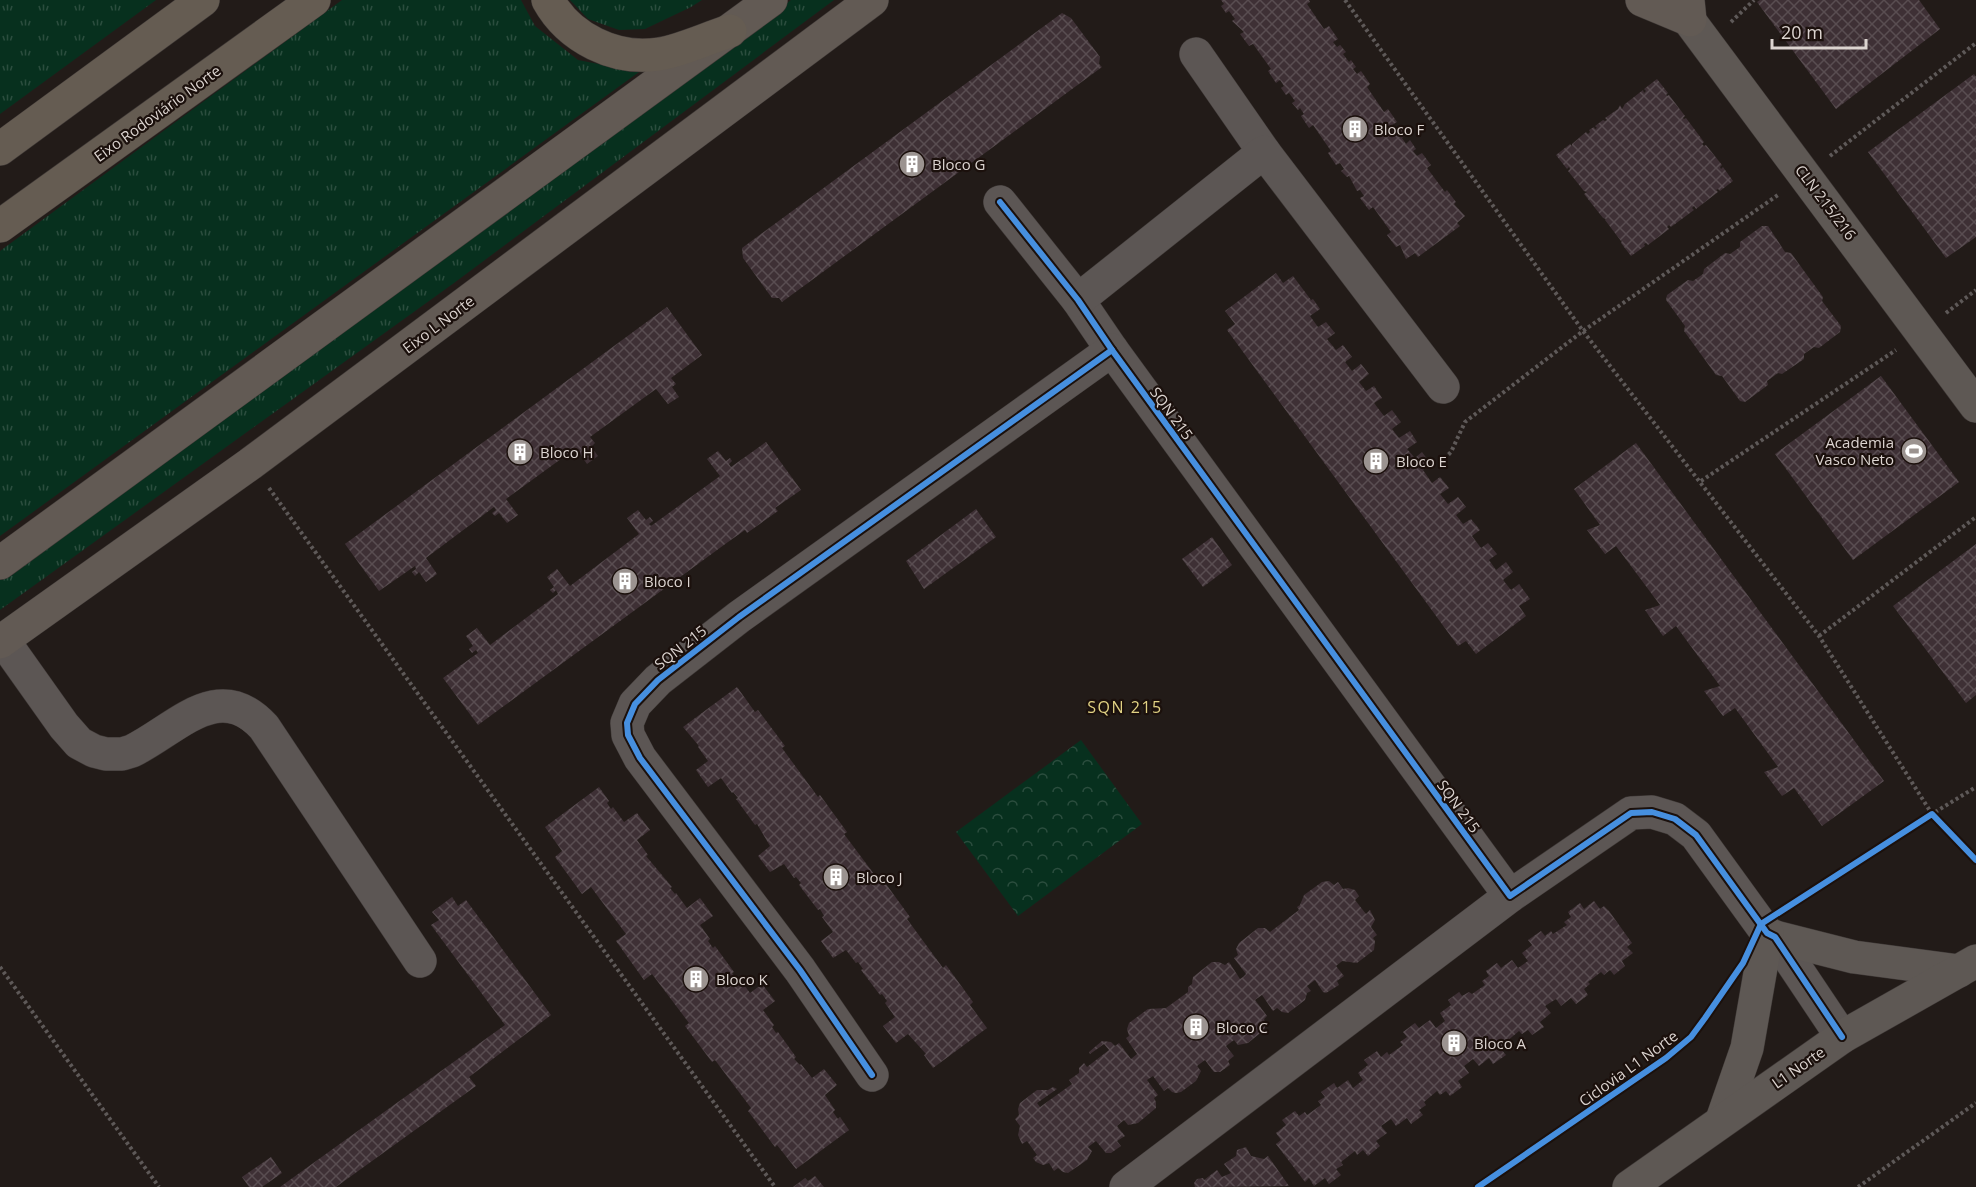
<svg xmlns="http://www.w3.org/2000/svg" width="1976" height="1187" font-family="'Open Sans',sans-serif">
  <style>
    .grass { fill: url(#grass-tufts) }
    .forest { fill: url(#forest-crowns) }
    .building { fill: url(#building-cross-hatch) }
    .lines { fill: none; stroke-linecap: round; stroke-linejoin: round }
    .street-casing { stroke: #3d3735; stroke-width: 34 }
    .secondary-casing { stroke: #3d3735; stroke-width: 34 }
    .primary-casing { stroke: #3d3735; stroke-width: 34 }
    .highway-casing { stroke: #3d3735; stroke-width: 34 }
    .path { stroke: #5e5958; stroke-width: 4; stroke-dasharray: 3 3; stroke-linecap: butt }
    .street { stroke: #5c5654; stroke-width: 33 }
    .secondary { stroke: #5e5854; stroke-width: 33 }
    .primary { stroke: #625a54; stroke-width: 33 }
    .highway { stroke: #655c52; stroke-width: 33 }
    .cycleway-casing { stroke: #1b100c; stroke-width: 10 }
    .cycleway { stroke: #468fdf; stroke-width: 6 }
    .labels { text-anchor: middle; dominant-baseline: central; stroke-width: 4.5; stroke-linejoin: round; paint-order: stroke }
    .street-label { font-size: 15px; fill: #dcd4d0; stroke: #1b100c }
    .poi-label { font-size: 15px; fill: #dcd4d0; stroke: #1b100c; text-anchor: start }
    .neighbourhood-label { font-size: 16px; letter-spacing: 1.5px; fill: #e1d284; stroke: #1b100c }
  </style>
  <defs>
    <pattern id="grass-tufts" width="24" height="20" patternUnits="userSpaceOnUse" patternTransform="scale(1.5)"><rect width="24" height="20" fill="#07301e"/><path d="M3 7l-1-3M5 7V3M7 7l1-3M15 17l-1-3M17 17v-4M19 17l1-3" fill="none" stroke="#2b4d3e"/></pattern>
    <pattern id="forest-crowns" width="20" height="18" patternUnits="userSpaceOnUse" patternTransform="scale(1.5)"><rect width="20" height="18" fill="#07301e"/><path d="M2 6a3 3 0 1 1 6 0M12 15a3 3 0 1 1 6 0" fill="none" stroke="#2b4d3e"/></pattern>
    <pattern id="building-cross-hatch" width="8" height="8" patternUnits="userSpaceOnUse" patternTransform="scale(1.5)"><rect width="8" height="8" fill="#3e3035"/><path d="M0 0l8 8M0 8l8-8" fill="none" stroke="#594d51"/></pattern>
  </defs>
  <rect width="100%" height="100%" fill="#221b18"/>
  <g class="grass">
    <path d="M0,0H156L0,114Z"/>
    <path d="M342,0H521L535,26L578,60L639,72L0,536V251Z"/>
    <path d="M570,0H702L691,7L645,29L619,30L588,19Z"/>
    <path d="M791,0H834L454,283L0,610V580L111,496L483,230Z"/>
  </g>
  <path class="forest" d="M1081,740L1142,824L1018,916L956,832Z"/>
  <g class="building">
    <path d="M1221,0H1309L1310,2L1307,4L1324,29L1329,26L1338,39L1333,42L1337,47L1340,45L1346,52L1343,54L1349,62L1351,60L1356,67L1353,69L1357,74L1361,71L1370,84L1367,87L1384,112L1388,109L1397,122L1392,125L1396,130L1400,127L1406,135L1402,138L1406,144L1410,140L1416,149L1413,151L1417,156L1422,153L1431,165L1427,168L1445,192L1447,190L1456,202L1454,204L1465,216L1457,223L1460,226L1418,257L1415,253L1406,259L1400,245L1396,247L1387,235L1391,232L1373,207L1369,210L1360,198L1364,196L1360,190L1357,191L1349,176L1347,177L1341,171L1344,169L1340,163L1336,165L1328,153L1331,151L1313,125L1309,128L1301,116L1304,114L1300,108L1298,110L1292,103L1295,101L1289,93L1286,95L1281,88L1284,86L1280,80L1276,83L1268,71L1271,69L1253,44L1249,46L1240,34L1244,32L1232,21L1235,19L1229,11L1226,13L1221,6L1224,4Z"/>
    <path d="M1760,0H1919L1940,29L1836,109L1757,2Z"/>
    <path d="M1062,13L1071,18L1100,57L1099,64L1102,67L782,302L779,298H772L743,258L742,248Z"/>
    <path d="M1974,74L1976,77V237L1946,258L1868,152Z"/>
    <path d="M1657,79L1668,93L1666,95L1667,96L1669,95L1685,116L1683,118L1684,119L1686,118L1704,142L1702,144L1704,146L1706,145L1722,165L1720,167L1721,169L1723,167L1733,181L1720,191L1718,189L1716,190L1718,192L1696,209L1694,206L1692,208L1694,210L1671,227L1669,225L1667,227L1669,229L1648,245L1646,243L1644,244L1645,246L1631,256L1621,243L1622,240L1621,241L1605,220L1606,219L1603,218L1584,194L1587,192L1584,191L1568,171L1570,169L1569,167L1567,169L1556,155L1570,144L1572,146V144L1586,132L1588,134L1590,132L1589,130L1594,127L1595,129L1597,128L1595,126L1603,120L1605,121L1607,120L1605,118L1618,109L1620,105L1622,109L1625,104L1643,90L1644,93L1646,91L1644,89Z"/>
    <path d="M1762,226H1768L1785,252L1791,253L1823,297L1822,301L1841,326L1840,332L1819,348L1814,347L1804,354V359L1782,374L1778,373L1767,381L1768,385L1745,402L1740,401L1722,376L1716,375L1684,331L1685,326L1666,300L1667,295L1688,280L1693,281L1703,274L1704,269L1725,253L1730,254L1740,247V242Z"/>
    <path d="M1276,273L1283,283L1293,276L1311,300L1313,299L1320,309L1310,316L1318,327L1326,322L1335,333L1327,339L1336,350L1343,345L1352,357L1345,362L1352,371L1361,364L1369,374L1359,382L1366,391L1374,386L1382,398L1374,403L1384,416L1392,410L1401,422L1392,429L1399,438L1410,431L1417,442L1407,449L1415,458L1422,452L1431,464L1423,470L1432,483L1440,477L1449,488L1440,494L1448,504L1458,497L1466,507L1456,515L1463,524L1471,519L1480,530L1472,536L1481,548L1488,543L1497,554L1489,560L1496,570L1506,562L1513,572L1503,580L1511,590L1519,584L1530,599L1519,606L1526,616L1476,654L1466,641L1458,646L1227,330L1235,324L1225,311Z"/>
    <path d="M667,307L702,355L671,378L676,384L672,387L679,397L668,404L656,389L590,437L595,443L591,447L598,456L587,464L576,448L506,499L518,515L507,523L499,513L495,516L492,513L496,510L494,507L426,558L437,574L426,582L419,572L415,576L412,572L416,569L415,566L379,591L345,544Z"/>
    <path d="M1881,376L1959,482L1853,560L1775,454Z"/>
    <path d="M766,442L801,490L775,508L778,511L747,533L745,530L728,542L478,725L443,678L478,653L476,650L472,653L469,649L473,646L466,636L477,628L490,645L558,594L556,590L553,593L550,590L554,587L547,577L557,569L570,586L639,534L627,518L638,510L646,520L650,517L653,521L649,524L651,526L720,476L707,459L718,451L726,461L730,458L732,461L729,464L731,467Z"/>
    <path d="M1636,443L1884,781L1822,826L1794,788L1782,796L1764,772L1778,767L1735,708L1723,716L1704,691L1720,686L1676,626L1663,636L1645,610L1660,605L1616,546L1605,554L1587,530L1600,525L1574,489Z"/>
    <path d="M976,509L996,537L924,589L906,561Z"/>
    <path d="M1212,537L1232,565L1203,587L1182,559Z"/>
    <path d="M1976,544V695L1966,703L1893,606Z"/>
    <path d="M737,687L755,712L758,710L785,746L782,748L818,797L820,795L847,832L844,834L880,882L883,880L910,917L907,919L943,968L946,965L973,1002L970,1005L987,1028L933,1068L924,1055L926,1054L908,1034L896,1043L883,1026L895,1017L885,1003L887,1001L882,994L880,995L861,970L863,969L858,962L856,963L846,950L833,958L821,941L833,932L822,917L824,916L820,909L818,910L799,885L801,883L796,877L794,878L784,864L770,872L758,856L770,846L757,824L755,825L736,799L738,798L733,792L732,793L721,778L708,787L696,770L708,761L698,747L699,746L683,727Z"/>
    <path d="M599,787L609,801L607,803L611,809L613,807L624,822L637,813L650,830L637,840L648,855L646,856L672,887L670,888L675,894L676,893L687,908L700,898L713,916L700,925L710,939L708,941L713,948L715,946L734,972L732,973L737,980L739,978L750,993L762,984L775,1001L763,1010L774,1025L772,1027L776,1033L778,1032L796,1057L794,1059L800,1065L801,1064L812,1078L824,1069L837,1085L825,1095L835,1110L833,1112L838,1119L840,1117L849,1130L796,1169L777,1145L775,1147L748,1111L751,1108L715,1060L712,1062L685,1026L689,1023L652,974L644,980L616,941L626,934L591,887L582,894L555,857L562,851L545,827Z"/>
    <path d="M1329,881L1334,885L1338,882L1343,889L1348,888L1355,890L1359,896L1355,900L1366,914L1370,910L1375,920L1371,927L1377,935L1373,938L1375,941L1374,950L1357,963L1342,961L1336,966L1344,976L1337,981L1339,985L1326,993L1323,992L1315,980L1307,986L1311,991L1307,993L1305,1000L1288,1013L1282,1012L1277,1008L1273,1011L1262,995L1255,1000L1267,1016L1264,1019L1266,1024L1264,1030L1248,1043L1238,1045L1234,1040L1226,1046L1234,1056L1228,1061L1230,1065L1220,1072H1214L1205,1060L1197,1066L1201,1071L1196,1081L1181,1092L1176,1093L1172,1092L1168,1088L1164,1091L1153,1076L1147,1080L1158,1095L1154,1098L1156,1102V1108L1138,1123L1128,1125L1124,1120L1117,1126L1125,1136L1117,1141L1121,1146L1111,1153H1106L1096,1141L1088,1147L1092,1151L1087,1160L1068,1173L1063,1172L1058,1168L1054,1171L1049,1163L1043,1165L1036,1162L1033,1158L1037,1155L1027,1141L1022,1144L1018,1135L1020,1126L1015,1119L1019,1115L1018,1109L1020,1103L1037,1090H1048L1053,1087L1057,1089L1037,1103L1040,1107L1072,1084L1069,1080L1079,1073V1068L1084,1063L1087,1067L1109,1050L1104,1044L1090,1054L1089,1052L1102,1041L1111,1042L1115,1046L1119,1043L1131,1059L1137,1054L1126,1038L1129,1036L1127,1029L1129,1023L1148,1009L1166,1008L1188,992V987L1192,984L1193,977L1212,962H1219L1225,965L1229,962L1240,979L1243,977L1246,974L1234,958L1238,955L1236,949L1239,943L1258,928H1265L1270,932L1299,910L1297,907L1300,905L1304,895L1322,882Z"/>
    <path d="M452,897L458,906L466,900L551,1015L469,1077L476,1086L336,1187H280L505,1025L431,925L439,920L432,912Z"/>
    <path d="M1594,901L1600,909L1604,906L1609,911L1632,943L1627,947L1633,953L1622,961L1625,966L1614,975L1610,970L1604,975L1601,972L1588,982L1590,984L1584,989L1588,995L1576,1004L1571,998L1561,1006L1556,999L1545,1006L1551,1013L1540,1022L1544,1027L1532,1035L1528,1030L1522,1034L1519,1031L1506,1042L1507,1044L1501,1049L1506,1055L1493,1064L1489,1058L1479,1066L1473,1059L1464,1066L1469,1073L1458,1081L1462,1087L1450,1096L1446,1091L1440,1095L1437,1091L1424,1102L1426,1105L1419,1110L1423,1115L1411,1124L1407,1118L1396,1126L1391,1119L1381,1126L1387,1133L1376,1141L1380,1146L1368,1156L1363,1150L1357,1155L1355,1151L1341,1162L1343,1165L1336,1169L1341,1175L1329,1184L1325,1178L1314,1186L1309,1178L1305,1182L1276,1144L1281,1140L1276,1133L1286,1125L1282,1120L1295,1111L1299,1116L1305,1112L1307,1115L1321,1105L1318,1101L1325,1097L1321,1092L1334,1083L1337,1088L1348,1080L1353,1088L1363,1080L1358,1073L1368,1065L1364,1060L1377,1051L1381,1057L1387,1052L1389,1055L1403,1045L1400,1042L1407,1037L1403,1032L1415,1023L1419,1028L1430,1020L1436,1028L1445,1021L1440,1013L1451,1005L1448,1000L1459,992L1462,996L1469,992L1472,994L1485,985L1482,981L1489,976L1486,971L1497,963L1501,968L1512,960L1518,968L1528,961L1522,953L1532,945L1528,940L1541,931L1545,936L1551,931L1553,934L1567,925L1564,922L1571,917L1568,912L1580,903L1584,909Z"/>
    <path d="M1246,1147L1251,1156L1264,1159L1268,1156L1289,1186L1195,1187L1194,1183L1197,1179L1203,1178L1204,1180L1217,1170L1222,1177L1231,1173L1224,1164L1236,1156L1237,1150Z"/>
    <path d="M271,1157L282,1173L262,1187H249L242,1177Z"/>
    <path d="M815,1176L824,1187H793L805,1178L808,1181Z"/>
  </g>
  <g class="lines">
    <defs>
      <g id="street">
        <path d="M1196,54L1264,152"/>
        <path d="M1000,202L1078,300L1112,350L1510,896L1631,813L1652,812L1675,819L1696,835L1767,933L1775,937L1842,1037"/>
        <path d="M1078,300L1264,152L1443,387"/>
        <path d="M3,640L64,726L79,743L94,751L106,754H122L132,751C177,729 218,677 264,727L420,961"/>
        <path d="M872,1075L800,970L640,758L628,735L627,723L635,704L658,680L739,617L1112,350"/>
        <path d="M1126,1187L1510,896"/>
      </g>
      <g id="secondary">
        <path d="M1674,0L1976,406"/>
        <path d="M1775,937L1854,957L1959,971"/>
        <path d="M1722,1120L1747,1048L1767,933"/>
        <path d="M1629,1187L1842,1037L1976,961"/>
      </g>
      <g id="primary">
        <path d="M1642,0L1690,20L1688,0"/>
        <path d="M0,563L771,0"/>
        <path d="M0,642L250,464L872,0"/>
      </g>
      <g id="highway">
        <path d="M548,0C569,38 615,61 659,54C683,50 707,38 730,31"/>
        <path d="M0,149L203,0"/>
        <path d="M0,226L314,0"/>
      </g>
    </defs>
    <use href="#street" class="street-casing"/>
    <use href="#secondary" class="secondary-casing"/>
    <use href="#primary" class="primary-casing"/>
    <use href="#highway" class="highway-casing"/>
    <g class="path">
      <path d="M1345,0L1583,331L1819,636L1932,814L1976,787"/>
      <path d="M1731,22L1754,0"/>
      <path d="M1830,156L1976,43"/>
      <path d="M1946,313L1976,290"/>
      <path d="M1440,463L1451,452L1465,422L1583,331L1778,195"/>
      <path d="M1701,481L1896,350"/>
      <path d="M269,488L775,1187"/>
      <path d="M1819,636L1976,517"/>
      <path d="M0,967L159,1187"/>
      <path d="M1858,1187L1976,1103"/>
    </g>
    <use href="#street" class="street"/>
    <use href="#secondary" class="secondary"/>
    <use href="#primary" class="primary"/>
    <use href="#highway" class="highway"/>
    <defs>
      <g id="cycleway">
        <path d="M1000,202L1078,300L1112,350L1510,896L1631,813L1652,812L1675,819L1696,835L1767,933L1775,937L1842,1037"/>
        <path d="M872,1075L800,970L640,758L628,735L627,723L635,704L658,680L739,617L1112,350"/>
        <path d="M1478,1187L1666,1058L1691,1037L1705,1018L1743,963L1761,924L1932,814L1976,860"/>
      </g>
    </defs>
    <use href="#cycleway" class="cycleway-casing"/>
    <use href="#cycleway" class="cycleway"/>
  </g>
  <defs>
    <symbol id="building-disc" viewBox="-11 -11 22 22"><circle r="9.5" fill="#9b9390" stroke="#1b100c"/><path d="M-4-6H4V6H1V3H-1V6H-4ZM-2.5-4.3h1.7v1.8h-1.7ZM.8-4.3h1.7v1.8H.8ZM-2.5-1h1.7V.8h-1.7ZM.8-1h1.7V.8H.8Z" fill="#fff"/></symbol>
    <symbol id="stadium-disc" viewBox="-11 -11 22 22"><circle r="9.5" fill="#9b9390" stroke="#1b100c"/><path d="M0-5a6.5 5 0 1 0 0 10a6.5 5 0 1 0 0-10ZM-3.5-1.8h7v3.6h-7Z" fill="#fff"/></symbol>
  </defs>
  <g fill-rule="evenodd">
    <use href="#building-disc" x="1340" y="114" width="30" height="30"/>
    <use href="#building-disc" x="897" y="149" width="30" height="30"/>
    <use href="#stadium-disc" x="1899" y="436" width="30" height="30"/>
    <use href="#building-disc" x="505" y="437" width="30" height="30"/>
    <use href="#building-disc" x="1361" y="446" width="30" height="30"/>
    <use href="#building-disc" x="610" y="566" width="30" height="30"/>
    <use href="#building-disc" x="821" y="862" width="30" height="30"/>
    <use href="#building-disc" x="681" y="964" width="30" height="30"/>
    <use href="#building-disc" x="1181" y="1012" width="30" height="30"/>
    <use href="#building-disc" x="1439" y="1028" width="30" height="30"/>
  </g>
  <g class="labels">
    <g class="street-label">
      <text transform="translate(157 113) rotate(-36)">Eixo Rodoviário Norte</text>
      <text transform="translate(1826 202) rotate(53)">CLN 215/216</text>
      <text transform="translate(438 324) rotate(-37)">Eixo L Norte</text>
      <text transform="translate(1172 413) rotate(54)">SQN 215</text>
      <text transform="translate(680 647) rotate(-38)">SQN 215</text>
      <text transform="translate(1459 806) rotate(54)">SQN 215</text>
      <text transform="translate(1798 1067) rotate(-35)">L1 Norte</text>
      <text transform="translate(1628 1068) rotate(-36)">Ciclovia L1 Norte</text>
    </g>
    <g class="poi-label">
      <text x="1374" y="129">Bloco F</text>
      <text x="932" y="164">Bloco G</text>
      <text x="1894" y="442" text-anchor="end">Academia<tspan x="1894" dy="17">Vasco Neto</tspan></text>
      <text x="540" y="452">Bloco H</text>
      <text x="1396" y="461">Bloco E</text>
      <text x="644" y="581">Bloco I</text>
      <text x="856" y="877">Bloco J</text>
      <text x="716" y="979">Bloco K</text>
      <text x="1216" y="1027">Bloco C</text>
      <text x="1474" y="1043">Bloco A</text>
    </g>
    <g class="neighbourhood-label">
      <text x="1125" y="707">SQN 215</text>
    </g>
  </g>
  <path d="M1772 39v9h94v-9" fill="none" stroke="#dcd4d0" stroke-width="3"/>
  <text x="1781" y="39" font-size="18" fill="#dcd4d0" stroke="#1b100c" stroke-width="4.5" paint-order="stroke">20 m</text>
</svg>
